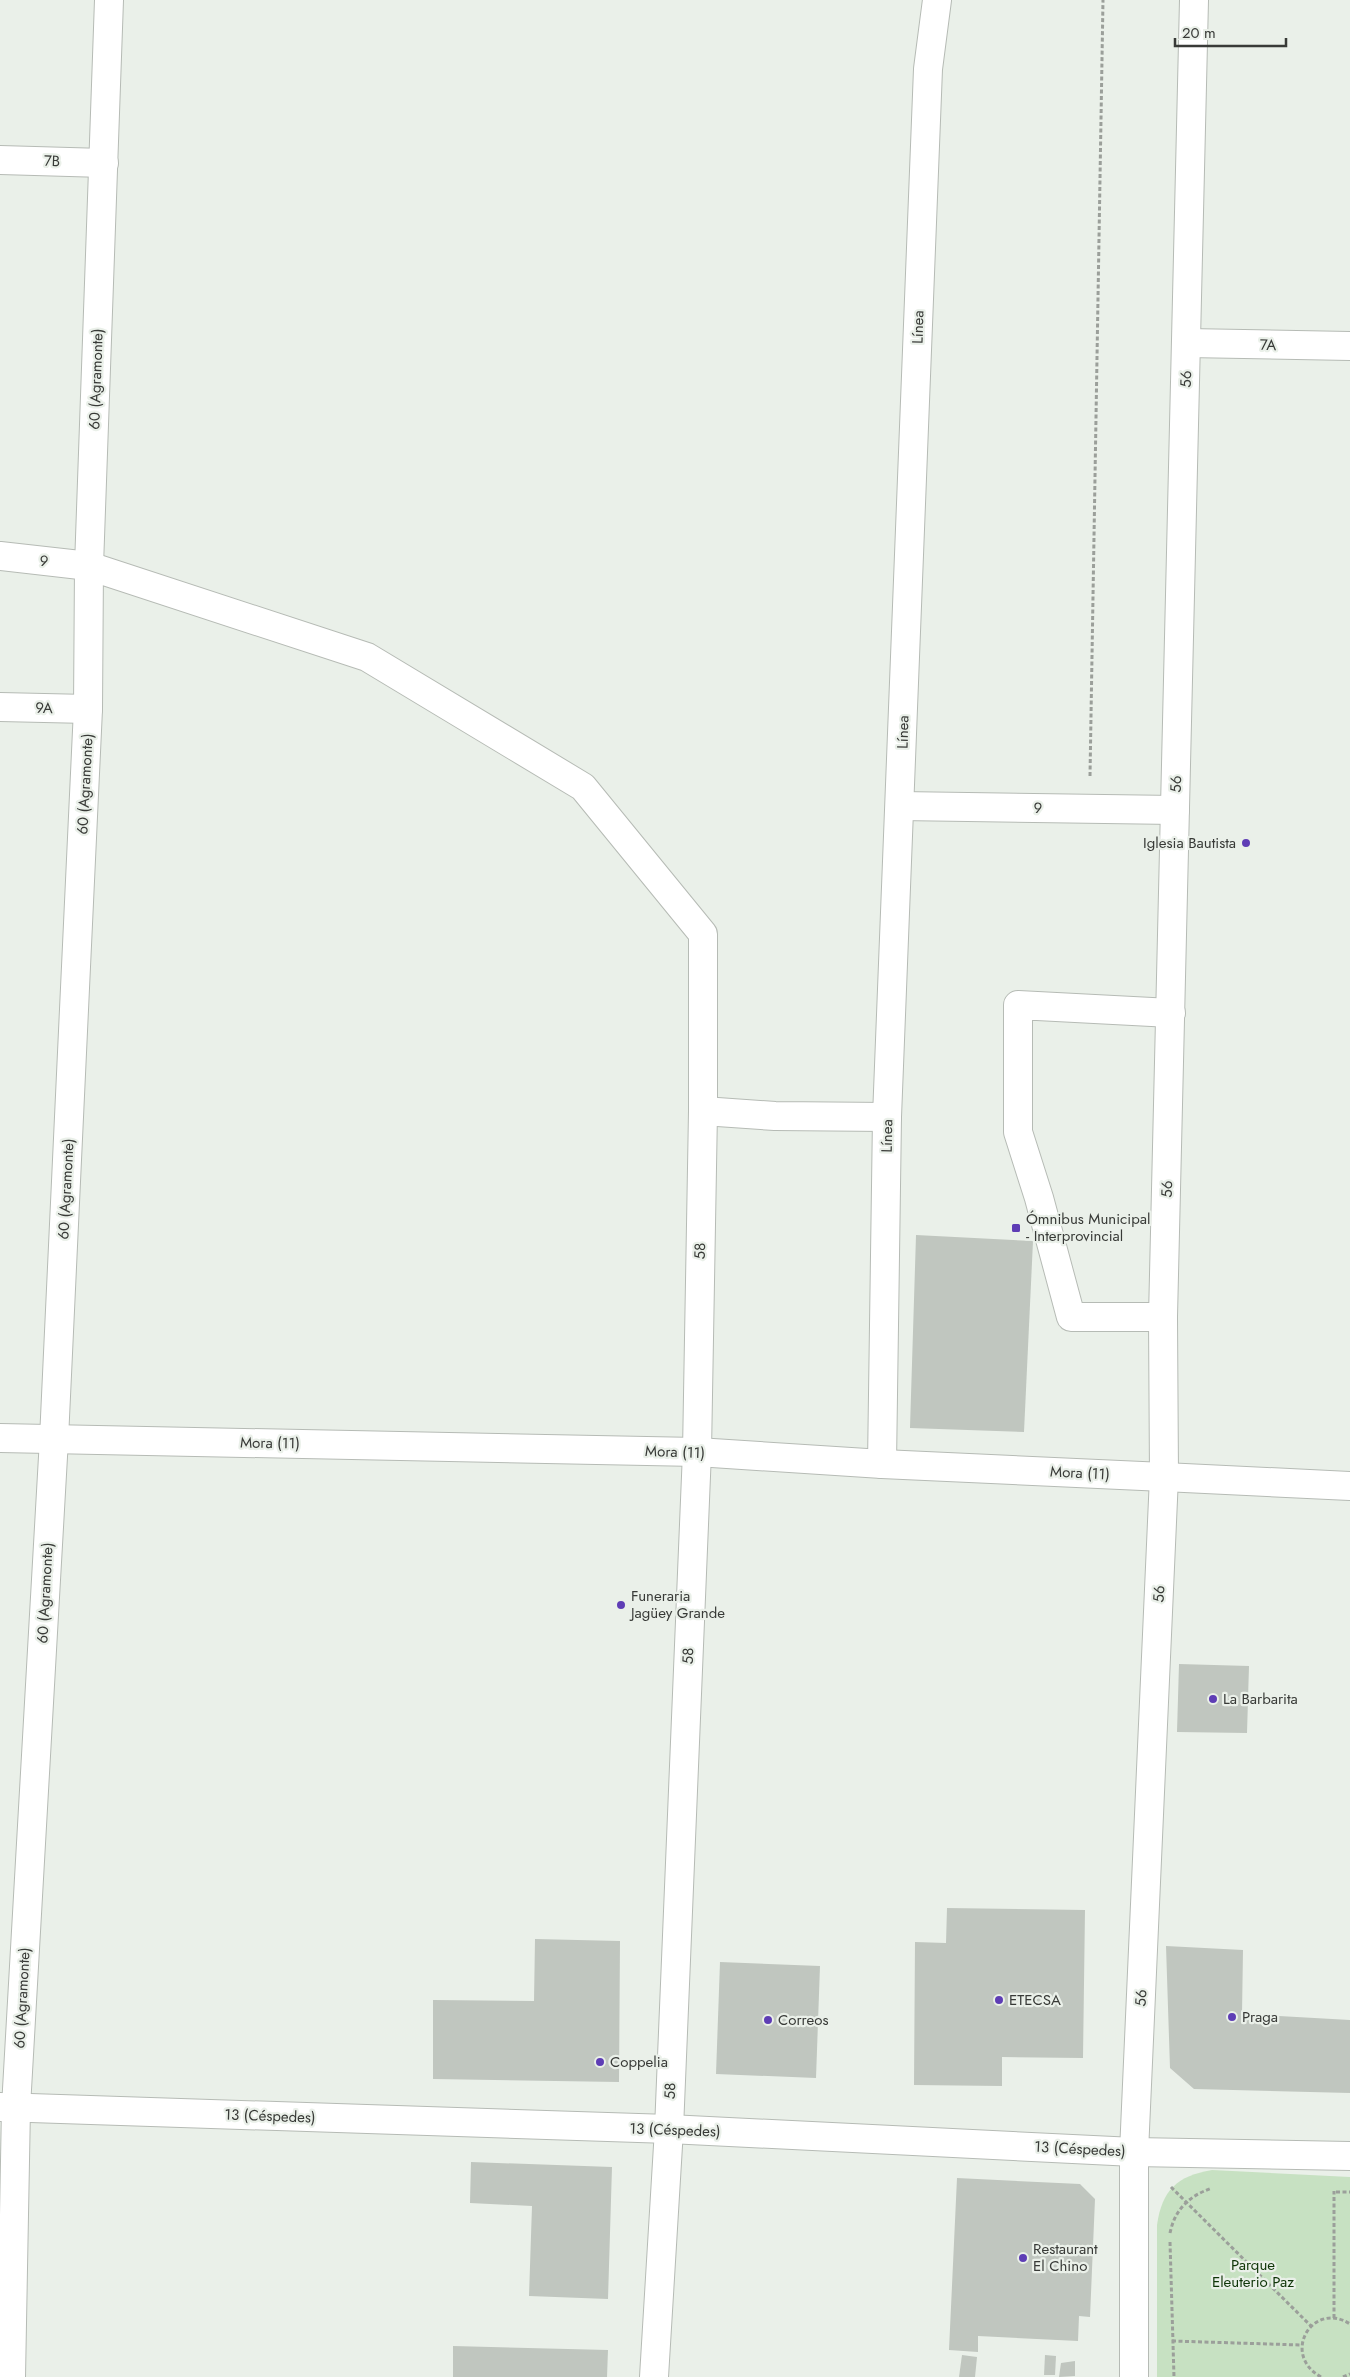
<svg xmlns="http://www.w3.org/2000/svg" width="1350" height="2377" font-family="Jost,sans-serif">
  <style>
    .green { fill: #c7e1c2 }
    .building { fill: #c0c6bf }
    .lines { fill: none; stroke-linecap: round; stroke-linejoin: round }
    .minor-casing { stroke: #b6bbb5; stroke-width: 30 }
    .major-casing { stroke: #b6bbb5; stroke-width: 30 }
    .path { stroke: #9b9f9a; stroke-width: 3; stroke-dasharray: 4 2.5; stroke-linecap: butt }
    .minor { stroke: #fff; stroke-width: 28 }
    .major { stroke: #fff; stroke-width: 28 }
    .poi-dot { fill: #5e3db5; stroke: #eaf0e9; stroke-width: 2 }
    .labels { text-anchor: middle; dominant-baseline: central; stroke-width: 4.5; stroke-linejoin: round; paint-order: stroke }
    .street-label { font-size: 15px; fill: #383a37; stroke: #eaf0e9 }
    .poi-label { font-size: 15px; fill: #383a37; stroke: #eaf0e9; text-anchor: start }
    .park-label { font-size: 15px; fill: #0f3508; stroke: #eaf0e9 }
  </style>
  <rect width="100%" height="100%" fill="#eaf0e9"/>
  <path class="green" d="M1212,2170L1350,2177V2377H1157V2225C1162,2190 1177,2176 1212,2170Z"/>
  <g class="building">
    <path d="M916,1235L1033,1241L1024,1432L910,1428Z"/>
    <path d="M1179,1664L1249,1666L1247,1733L1177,1732Z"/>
    <path d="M947,1908L1085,1910L1083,2058L1002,2057V2086L914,2085L915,1942L946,1943Z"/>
    <path d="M535,1939L620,1941L619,2082L433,2079V2000L534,2001Z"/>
    <path d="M1166,1946L1243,1950L1242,2014L1350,2020V2093L1194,2089L1170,2068Z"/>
    <path d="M720,1962L820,1966L816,2078L716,2074Z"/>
    <path d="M471,2162L612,2167L608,2299L529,2296L532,2206L470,2203Z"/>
    <path d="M957,2178L1080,2184L1095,2199L1090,2317L1079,2316L1078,2341L978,2336V2352L949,2350Z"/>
    <path d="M453,2346L608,2350L607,2377H453Z"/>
    <path d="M962,2355L977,2357L975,2377H959Z"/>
    <path d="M1045,2355L1056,2356L1055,2375H1044Z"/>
    <path d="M1075,2361V2376L1059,2377L1061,2363Z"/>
  </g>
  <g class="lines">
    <defs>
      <g id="minor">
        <path d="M0,160L104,163"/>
        <path d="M1187,343L1350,346"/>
        <path d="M0,556L89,566L367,657L583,787L703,934V1111L697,1452L669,2129"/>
        <path d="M0,707L88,709"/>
        <path d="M900,806L1175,810"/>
        <path d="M703,1111L775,1116L887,1117"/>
        <path d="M1163,1317H1071L1039,1198L1018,1132V1005L1171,1013"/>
        <path d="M0,1438L697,1452L882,1464L1164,1477"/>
        <path d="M882,1464L887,1117L928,69L937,0"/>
        <path d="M1134,2152L1350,2156"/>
        <path d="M11,2377L16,2107L54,1439L88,709L89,566L109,0"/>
      </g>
      <g id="major">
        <path d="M1164,1477L1350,1486"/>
        <path d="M0,2107L669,2129L1134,2152"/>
        <path d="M654,2377L669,2129"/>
        <path d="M1134,2377V2152L1164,1477L1163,1317L1194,0"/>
      </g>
    </defs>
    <use href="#minor" class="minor-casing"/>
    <use href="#major" class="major-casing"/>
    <g class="path">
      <path d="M1090,776L1103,0"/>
      <path d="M1171,2187L1311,2326"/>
      <path d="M1336,2192H1350"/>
      <path d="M1170,2233C1175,2209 1189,2196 1212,2188"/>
      <path d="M1170,2242L1174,2377"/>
      <path d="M1334,2318V2191"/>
      <path d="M1172,2341L1301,2345"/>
      <path d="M1321,2377C1280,2354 1313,2300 1350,2324"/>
      <path d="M1343,2377L1350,2374"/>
    </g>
    <use href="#minor" class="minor"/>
    <use href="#major" class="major"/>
  </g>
  <g class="poi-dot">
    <circle cx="1246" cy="843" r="5"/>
    <rect x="1011" y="1223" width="10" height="10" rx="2.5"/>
    <circle cx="621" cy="1605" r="5"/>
    <circle cx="1213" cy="1699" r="5"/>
    <circle cx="999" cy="2000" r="5"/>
    <circle cx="1232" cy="2017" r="5"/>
    <circle cx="768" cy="2020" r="5"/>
    <circle cx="600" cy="2062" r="5"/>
    <circle cx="1023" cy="2258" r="5"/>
  </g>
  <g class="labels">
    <g class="street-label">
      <text transform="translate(52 161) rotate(2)">7B</text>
      <text transform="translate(918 327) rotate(-88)">Línea</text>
      <text transform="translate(1268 345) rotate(1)">7A</text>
      <text transform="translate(96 379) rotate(-88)">60 (Agramonte)</text>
      <text transform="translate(1186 379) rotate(-89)">56</text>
      <text transform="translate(44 561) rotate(7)">9</text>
      <text transform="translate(44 708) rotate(1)">9A</text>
      <text transform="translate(903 732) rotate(-88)">Línea</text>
      <text transform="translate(85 784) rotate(-87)">60 (Agramonte)</text>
      <text transform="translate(1176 784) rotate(-89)">56</text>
      <text transform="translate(1038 808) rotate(1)">9</text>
      <text transform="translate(887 1136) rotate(-89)">Línea</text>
      <text transform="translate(66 1189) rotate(-87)">60 (Agramonte)</text>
      <text transform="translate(1167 1189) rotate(-89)">56</text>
      <text transform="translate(700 1251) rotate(-89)">58</text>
      <text transform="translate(270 1443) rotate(1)">Mora (11)</text>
      <text transform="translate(675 1452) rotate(2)">Mora (11)</text>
      <text transform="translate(1080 1473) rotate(3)">Mora (11)</text>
      <text transform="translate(45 1593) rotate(-87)">60 (Agramonte)</text>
      <text transform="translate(1159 1594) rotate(-87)">56</text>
      <text transform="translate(688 1656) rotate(-88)">58</text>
      <text transform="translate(22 1998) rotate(-87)">60 (Agramonte)</text>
      <text transform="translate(1141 1998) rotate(-87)">56</text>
      <text transform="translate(670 2091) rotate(-88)">58</text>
      <text transform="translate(270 2116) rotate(2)">13 (Céspedes)</text>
      <text transform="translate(675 2130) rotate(2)">13 (Céspedes)</text>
      <text transform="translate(1080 2149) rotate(3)">13 (Céspedes)</text>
    </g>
    <g class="poi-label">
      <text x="1236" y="843" text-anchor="end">Iglesia Bautista</text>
      <text x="1026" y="1219">Ómnibus Municipal<tspan x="1026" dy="17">- Interprovincial</tspan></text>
      <text x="631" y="1596">Funeraria<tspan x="631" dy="17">Jagüey Grande</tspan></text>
      <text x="1223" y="1699">La Barbarita</text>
      <text x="1009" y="2000">ETECSA</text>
      <text x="1242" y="2017">Praga</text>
      <text x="778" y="2020">Correos</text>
      <text x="610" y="2062">Coppelia</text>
      <text x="1033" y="2249">Restaurant<tspan x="1033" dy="17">El Chino</tspan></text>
    </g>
    <g class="park-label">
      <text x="1253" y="2265">Parque<tspan x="1253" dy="17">Eleuterio Paz</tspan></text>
    </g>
  </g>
  <path d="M1175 38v8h111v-8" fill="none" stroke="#383a37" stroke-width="2.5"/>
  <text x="1182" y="38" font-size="15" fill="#383a37" stroke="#eaf0e9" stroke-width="4" paint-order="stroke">20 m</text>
</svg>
